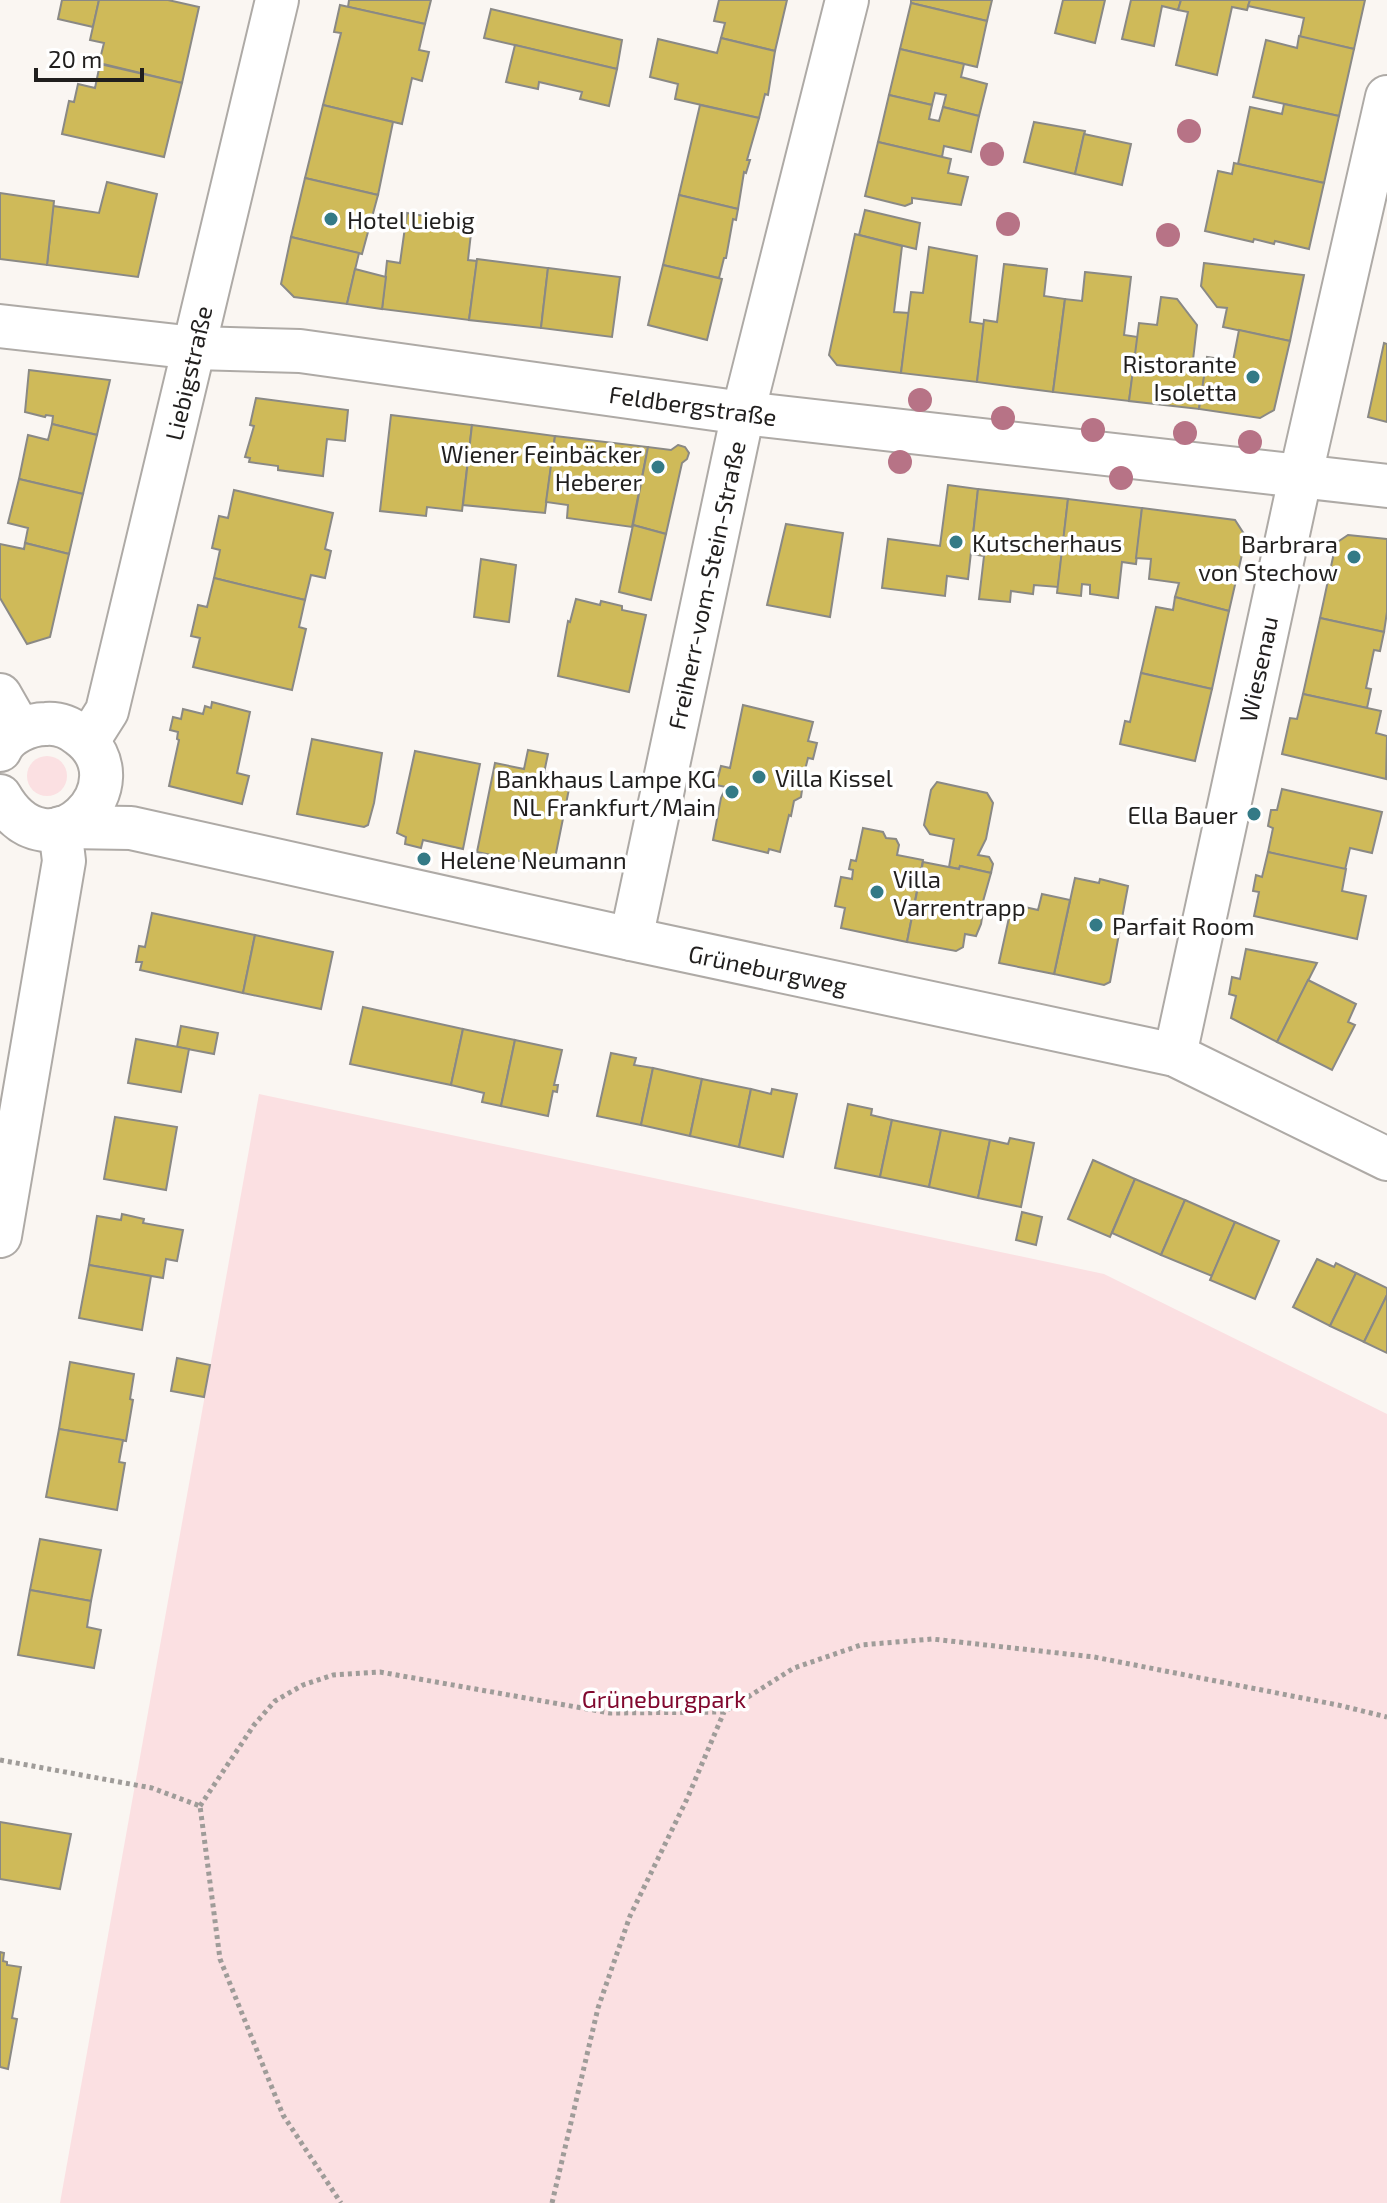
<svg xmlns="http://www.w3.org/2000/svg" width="1387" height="2203" font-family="'Exo 2',sans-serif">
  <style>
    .green { fill: #fbe0e2 }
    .building { fill: #cfba59; stroke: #8a8985; stroke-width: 2 }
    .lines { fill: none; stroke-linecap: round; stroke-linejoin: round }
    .minor-casing { stroke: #aeaaa6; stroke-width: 46 }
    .path { stroke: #9f9c99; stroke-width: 5; stroke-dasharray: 4 4; stroke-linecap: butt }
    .minor { stroke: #fff; stroke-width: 42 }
    .tree { fill: #b77386 }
    .poi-dot { fill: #347a86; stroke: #fff; stroke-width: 3 }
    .labels { text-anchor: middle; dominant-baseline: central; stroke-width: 7; stroke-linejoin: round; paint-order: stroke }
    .poi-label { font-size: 24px; fill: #211f1e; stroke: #fff; text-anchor: start }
    .street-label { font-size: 24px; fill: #211f1e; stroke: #fff }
    .park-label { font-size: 24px; fill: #81082e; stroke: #fff }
  </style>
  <rect width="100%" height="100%" fill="#faf6f2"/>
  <g class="green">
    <circle cx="47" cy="776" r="20"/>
    <path d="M259,1094L1104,1274L1387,1414V2203H60Z"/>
  </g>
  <g class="building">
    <path d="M62,0H99L93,27L58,19Z"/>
    <path d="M99,0H168L199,7L182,83L99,63L104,43L90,40Z"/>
    <path d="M349,0H431L425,24L348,7Z"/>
    <path d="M719,0H787L775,51L721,38L725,23L714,21Z"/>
    <path d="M911,0H992L987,21L911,3Z"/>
    <path d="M1063,0H1105L1095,43L1055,33Z"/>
    <path d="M1131,0H1181L1178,10L1162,6L1154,46L1122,39Z"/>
    <path d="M1181,0H1250L1247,10L1232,7L1217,75L1176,65L1188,12L1178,10Z"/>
    <path d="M1250,0H1365L1354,49L1300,37L1304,18L1248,6Z"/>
    <path d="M911,3L987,21L977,67L900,49Z"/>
    <path d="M340,5L425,24L419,50L429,52L422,81L412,78L402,124L323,105L341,33L334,32Z"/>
    <path d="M491,9L622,40L617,69L484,38Z"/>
    <path d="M1299,36L1354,49L1339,116L1253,97L1266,40L1297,48Z"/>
    <path d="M721,38L775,51L768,95L765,94L759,118L675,99L678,84L650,77L658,39L717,53Z"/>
    <path d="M515,45L617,69L609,106L580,99L582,92L539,82L538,89L506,82Z"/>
    <path d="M900,49L964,64L961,77L987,84L979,116L943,107L946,95L935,93L932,105L889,95Z"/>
    <path d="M100,64L182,83L164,157L62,134L69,101L74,102L78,84L95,88Z"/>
    <path d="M889,95L932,105L929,119L939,121L943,107L979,116L971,152L944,146L942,157L878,142Z"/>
    <path d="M1284,104L1339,116L1324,183L1238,164L1250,107L1282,114Z"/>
    <path d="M323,105L393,122L378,195L305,178Z"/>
    <path d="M700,105L759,118L747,160H750L746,173L744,172L738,209L679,195Z"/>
    <path d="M1034,122L1085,131L1075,174L1024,162Z"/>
    <path d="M1084,134L1131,144L1122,185L1075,174Z"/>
    <path d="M878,142L951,159L948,173L968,177L961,205L912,198V203L905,206L865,196Z"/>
    <path d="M1234,163L1324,183L1309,249L1275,241L1274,244L1254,239L1253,242L1205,231L1218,171L1232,174Z"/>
    <path d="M305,178L378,195L362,254L291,237Z"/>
    <path d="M107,182L157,194L138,277L47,265L53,206L99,213Z"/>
    <path d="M0,193L54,201L47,265L0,259Z"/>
    <path d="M679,195L738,209L736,220L733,219L726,258H724L719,278L663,265Z"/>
    <path d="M865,210L920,223L916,249L859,235Z"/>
    <path d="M407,213L472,224L468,260L477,261L469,320L382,309L387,261L400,263Z"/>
    <path d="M855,234L902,246L894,312L909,313L901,373L837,365L829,355Z"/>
    <path d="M291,237L359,253L347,304L294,297L281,284Z"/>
    <path d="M929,247L977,256L970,322L984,324L977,382L901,373L911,292L923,293Z"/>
    <path d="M477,259L548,268L541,328L469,320Z"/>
    <path d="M1204,263L1304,275L1290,341L1223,327L1227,308L1217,307L1201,286Z"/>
    <path d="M1004,264L1047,269L1044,296L1065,299L1053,392L977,382L984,320L997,322Z"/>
    <path d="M663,265L722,279L707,340L648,325Z"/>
    <path d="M548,268L620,277L612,337L541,328Z"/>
    <path d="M355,269L386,277L382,309L347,304Z"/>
    <path d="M1085,272L1131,277L1124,335L1138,337L1129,401L1053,392L1065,299L1082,301Z"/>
    <path d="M1161,297L1177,299L1197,325L1193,360L1207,361L1199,409L1129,401L1139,323L1157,325Z"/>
    <path d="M1239,330L1290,341L1274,410L1260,418L1199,409L1207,357L1233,361Z"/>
    <path d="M1384,343L1387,344V422L1368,417Z"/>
    <path d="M29,370L110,380L97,435L52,424L53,416L46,415L45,417L25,412Z"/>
    <path d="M256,398L348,410L345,441L327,439L323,476L278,470V466L249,462L250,458L245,457L254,426L250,425Z"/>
    <path d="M391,415L472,425L462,511L427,507L426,516L380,511Z"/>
    <path d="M52,424L97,435L83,494L19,479L28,435L48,440Z"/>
    <path d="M472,425L555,436L545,513L463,505Z"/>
    <path d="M555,436L648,447L632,527L567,518L568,505L546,502Z"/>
    <path d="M678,445L685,447L689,453L687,459L682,463L666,534L633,525L648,447L671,450Z"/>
    <path d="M19,479L83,494L69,554L25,543L28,528L8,523Z"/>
    <path d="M948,485L978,489L968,579L947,576L945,596L882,588L888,539L940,546Z"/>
    <path d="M978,489L1068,499L1058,587L1034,585L1033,594L1011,591L1010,602L979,599L984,556L971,554Z"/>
    <path d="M234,490L333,513L325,549L331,551L325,578L311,575L305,600L214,578L220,550L212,548L219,516L228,518Z"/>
    <path d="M1068,499L1142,508L1136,564L1122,562L1118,598L1090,594V585L1082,584L1081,596L1057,593Z"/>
    <path d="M1142,508L1235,520L1246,537L1229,611L1175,597L1179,583L1149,579L1151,559L1136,558Z"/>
    <path d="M786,524L843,533L830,617L767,605Z"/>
    <path d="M633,525L666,534L651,600L619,592Z"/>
    <path d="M1348,535L1387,539V612L1384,632L1320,618L1336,543Z"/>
    <path d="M25,543L69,554L50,637L27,644L0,598V544L24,549Z"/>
    <path d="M481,559L516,565L509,622L474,617Z"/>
    <path d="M214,578L305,600L299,627L306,629L292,690L193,667L200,638L191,636L198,605L207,607Z"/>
    <path d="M1175,597L1229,611L1212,689L1141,673L1156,607L1173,610Z"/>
    <path d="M576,599L600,605L601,601L622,606V610L646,615L629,692L558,676L568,621L570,622Z"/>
    <path d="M1320,618L1384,632L1380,651L1374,650L1366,688L1371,689L1367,708L1303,694Z"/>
    <path d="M1141,673L1212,689L1195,761L1120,744L1125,721L1130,722Z"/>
    <path d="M1303,694L1381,711L1376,733L1387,736L1386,779L1282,754L1290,718L1297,719Z"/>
    <path d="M212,702L250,712L237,773L249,776L242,804L169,786L179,740L177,739L178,732L170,730L173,717L181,719L183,709L203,714L205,706L211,708Z"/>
    <path d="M743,705L813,722L808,741L817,743L813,759L808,758L805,770L802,769L798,785L802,790L801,797L794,801L791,816L789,815L780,852L769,849L768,853L713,840L721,798L726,787L716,785L721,766L730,768Z"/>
    <path d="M312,739L382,753L374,803L368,825L364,827L297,814Z"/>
    <path d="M528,750L548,754L544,773L571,779L553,868L477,852L495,763L524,769Z"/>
    <path d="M415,751L480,764L463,849L423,840L421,848L405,844L406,837L397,833Z"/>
    <path d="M937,782L987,793L993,803L986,839L978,855L989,857L993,864L991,873L960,866L959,869L949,867L954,839L930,834L924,825L931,790Z"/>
    <path d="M1282,789L1382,812L1372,853L1350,848L1345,870L1268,852L1273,828L1268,826L1271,810H1277Z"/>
    <path d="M863,828L883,832L886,838L896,839L899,845L897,855L923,860L907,942L841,928L845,908L835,906L841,877L852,879L853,870L849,869L851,860L856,861Z"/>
    <path d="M1268,852L1346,869L1342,891L1366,896L1357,939L1254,916L1259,892L1253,891L1256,875L1262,877Z"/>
    <path d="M923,862L959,869L960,866L991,873L982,905L984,906L981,924L976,936L965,934L963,947L956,951L907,942Z"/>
    <path d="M1075,878L1099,883L1100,879L1128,886L1110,982L1104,985L1054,974Z"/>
    <path d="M1042,894L1070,900L1054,974L999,963L1012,904L1038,910Z"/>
    <path d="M152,913L255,935L243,993L140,970L142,962H136L139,946L145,947Z"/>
    <path d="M255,935L333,952L321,1009L243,993Z"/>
    <path d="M1246,949L1317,963L1277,1042L1231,1018L1236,996L1229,994L1232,977L1240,979Z"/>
    <path d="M1308,980L1356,1004L1348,1022L1355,1025L1332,1070L1277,1042Z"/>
    <path d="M363,1007L463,1029L451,1085L350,1064Z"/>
    <path d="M181,1026L218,1033L214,1054L177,1047Z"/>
    <path d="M463,1029L515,1040L501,1106L482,1102L484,1093L451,1085Z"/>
    <path d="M136,1039L189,1049L181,1092L128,1083Z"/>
    <path d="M515,1040L562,1050L554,1085H558L557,1092L553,1091L548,1116L501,1106Z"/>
    <path d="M611,1053L636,1058L634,1065L653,1068L641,1125L597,1116Z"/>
    <path d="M653,1068L702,1079L690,1136L641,1125Z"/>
    <path d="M702,1079L751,1089L739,1147L690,1136Z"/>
    <path d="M751,1089L771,1094L772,1089L797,1094L783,1157L739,1147Z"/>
    <path d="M848,1104L872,1109L871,1115L892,1120L880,1177L835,1168Z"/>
    <path d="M115,1117L177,1127L166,1190L104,1179Z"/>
    <path d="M892,1120L941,1130L929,1187L880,1177Z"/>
    <path d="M941,1130L990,1140L978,1198L929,1187Z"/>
    <path d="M1010,1138L1034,1143L1021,1207L978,1198L990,1140L1008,1144Z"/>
    <path d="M1093,1160L1135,1179L1110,1237L1068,1219Z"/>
    <path d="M1135,1179L1185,1200L1161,1255L1112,1233Z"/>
    <path d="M1185,1200L1235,1222L1212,1276L1161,1255Z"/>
    <path d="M1022,1212L1042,1217L1036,1245L1016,1240Z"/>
    <path d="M122,1214L144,1219L143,1223L183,1230L177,1261L166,1259L163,1278L89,1265L97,1216L121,1220Z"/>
    <path d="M1235,1222L1279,1241L1255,1299L1210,1280Z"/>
    <path d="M1317,1259L1334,1267L1336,1263L1356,1273L1330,1326L1293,1307Z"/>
    <path d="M89,1265L151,1276L142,1330L79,1318Z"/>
    <path d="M1356,1273L1387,1288V1295L1364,1342L1330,1326Z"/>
    <path d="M1387,1295V1353L1364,1342Z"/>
    <path d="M177,1358L210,1365L204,1397L171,1391Z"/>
    <path d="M70,1362L134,1374L130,1399L133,1400L126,1441L59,1429Z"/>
    <path d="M59,1429L123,1440L119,1462L125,1463L117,1510L46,1497Z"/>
    <path d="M40,1539L101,1550L91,1601L30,1590Z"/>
    <path d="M30,1590L91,1601L87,1627L101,1630L94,1668L18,1655Z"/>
    <path d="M0,1822L71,1834L60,1889L0,1879Z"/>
    <path d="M0,1952L4,1953L3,1961L7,1962V1965L21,1967L12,2018L17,2019L8,2069L0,2067Z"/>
  </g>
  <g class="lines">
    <defs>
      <g id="minor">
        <path d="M0,326L195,348L300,351L743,413L1387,486"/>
        <path d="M0,695L20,730"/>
        <path d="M88,741L107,711L277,0"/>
        <path d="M0,750C7,734 29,724 46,724C59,723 69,727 79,735C144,782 50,883 0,796"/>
        <path d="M67,827L131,828L631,939L1175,1055L1387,1159"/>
        <path d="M631,939L743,413L847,0"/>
        <path d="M1175,1055L1301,474L1387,97"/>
        <path d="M0,1236L64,861L60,828"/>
      </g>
    </defs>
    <use href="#minor" class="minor-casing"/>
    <g class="path">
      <path d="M0,1760L152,1788L200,1806L220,1959L283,2115L341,2203"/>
      <path d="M200,1806L254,1725L275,1701L303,1685L333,1675L380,1672L610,1713L724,1712L794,1668L861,1645L932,1639L1094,1657L1338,1705L1387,1717"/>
      <path d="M552,2203L598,2008L630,1916L687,1799L724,1712"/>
    </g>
    <use href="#minor" class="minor"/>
  </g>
  <g class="tree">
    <circle cx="1189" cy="131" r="12"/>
    <circle cx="992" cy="154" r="12"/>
    <circle cx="1008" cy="224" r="12"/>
    <circle cx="1168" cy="235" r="12"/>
    <circle cx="920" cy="400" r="12"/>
    <circle cx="1003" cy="418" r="12"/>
    <circle cx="1093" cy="430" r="12"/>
    <circle cx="1185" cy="433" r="12"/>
    <circle cx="1250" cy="442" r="12"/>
    <circle cx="900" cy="462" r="12"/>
    <circle cx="1121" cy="478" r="12"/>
  </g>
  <g class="poi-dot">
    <circle cx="331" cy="219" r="8"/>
    <circle cx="1253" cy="377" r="8"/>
    <circle cx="658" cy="467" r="8"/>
    <circle cx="956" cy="542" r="8"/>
    <circle cx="1354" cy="557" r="8"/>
    <circle cx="759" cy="777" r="8"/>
    <circle cx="732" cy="792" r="8"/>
    <circle cx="1254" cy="814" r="8"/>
    <circle cx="424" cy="859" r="8"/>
    <circle cx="877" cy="892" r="8"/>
    <circle cx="1096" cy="925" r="8"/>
  </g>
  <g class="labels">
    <g class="poi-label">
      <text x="347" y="219">Hotel Liebig</text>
      <text x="1237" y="363" text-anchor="end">Ristorante<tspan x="1237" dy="28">Isoletta</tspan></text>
      <text x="642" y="453" text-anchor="end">Wiener Feinbäcker<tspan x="642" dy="28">Heberer</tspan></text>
      <text x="972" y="542">Kutscherhaus</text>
      <text x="1338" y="543" text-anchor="end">Barbrara<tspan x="1338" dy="28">von Stechow</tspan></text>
      <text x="775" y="777">Villa Kissel</text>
      <text x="716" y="778" text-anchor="end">Bankhaus Lampe KG<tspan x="716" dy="28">NL Frankfurt/Main</tspan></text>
      <text x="1238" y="814" text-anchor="end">Ella Bauer</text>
      <text x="440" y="859">Helene Neumann</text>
      <text x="893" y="878">Villa<tspan x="893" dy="28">Varrentrapp</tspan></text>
      <text x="1112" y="925">Parfait Room</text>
    </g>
    <g class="street-label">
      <text transform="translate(188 373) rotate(-77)">Liebigstraße</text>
      <text transform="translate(693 405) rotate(8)">Feldbergstraße</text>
      <text transform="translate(706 585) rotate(-78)">Freiherr-vom-Stein-Straße</text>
      <text transform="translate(1258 669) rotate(-78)">Wiesenau</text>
      <text transform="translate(768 969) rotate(12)">Grüneburgweg</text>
    </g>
    <g class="park-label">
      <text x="664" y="1698">Grüneburgpark</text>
    </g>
  </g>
  <path d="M36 68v12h106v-12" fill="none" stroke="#211f1e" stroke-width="4"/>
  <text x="48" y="68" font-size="24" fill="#211f1e" stroke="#ffffff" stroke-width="6" paint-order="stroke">20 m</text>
</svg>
